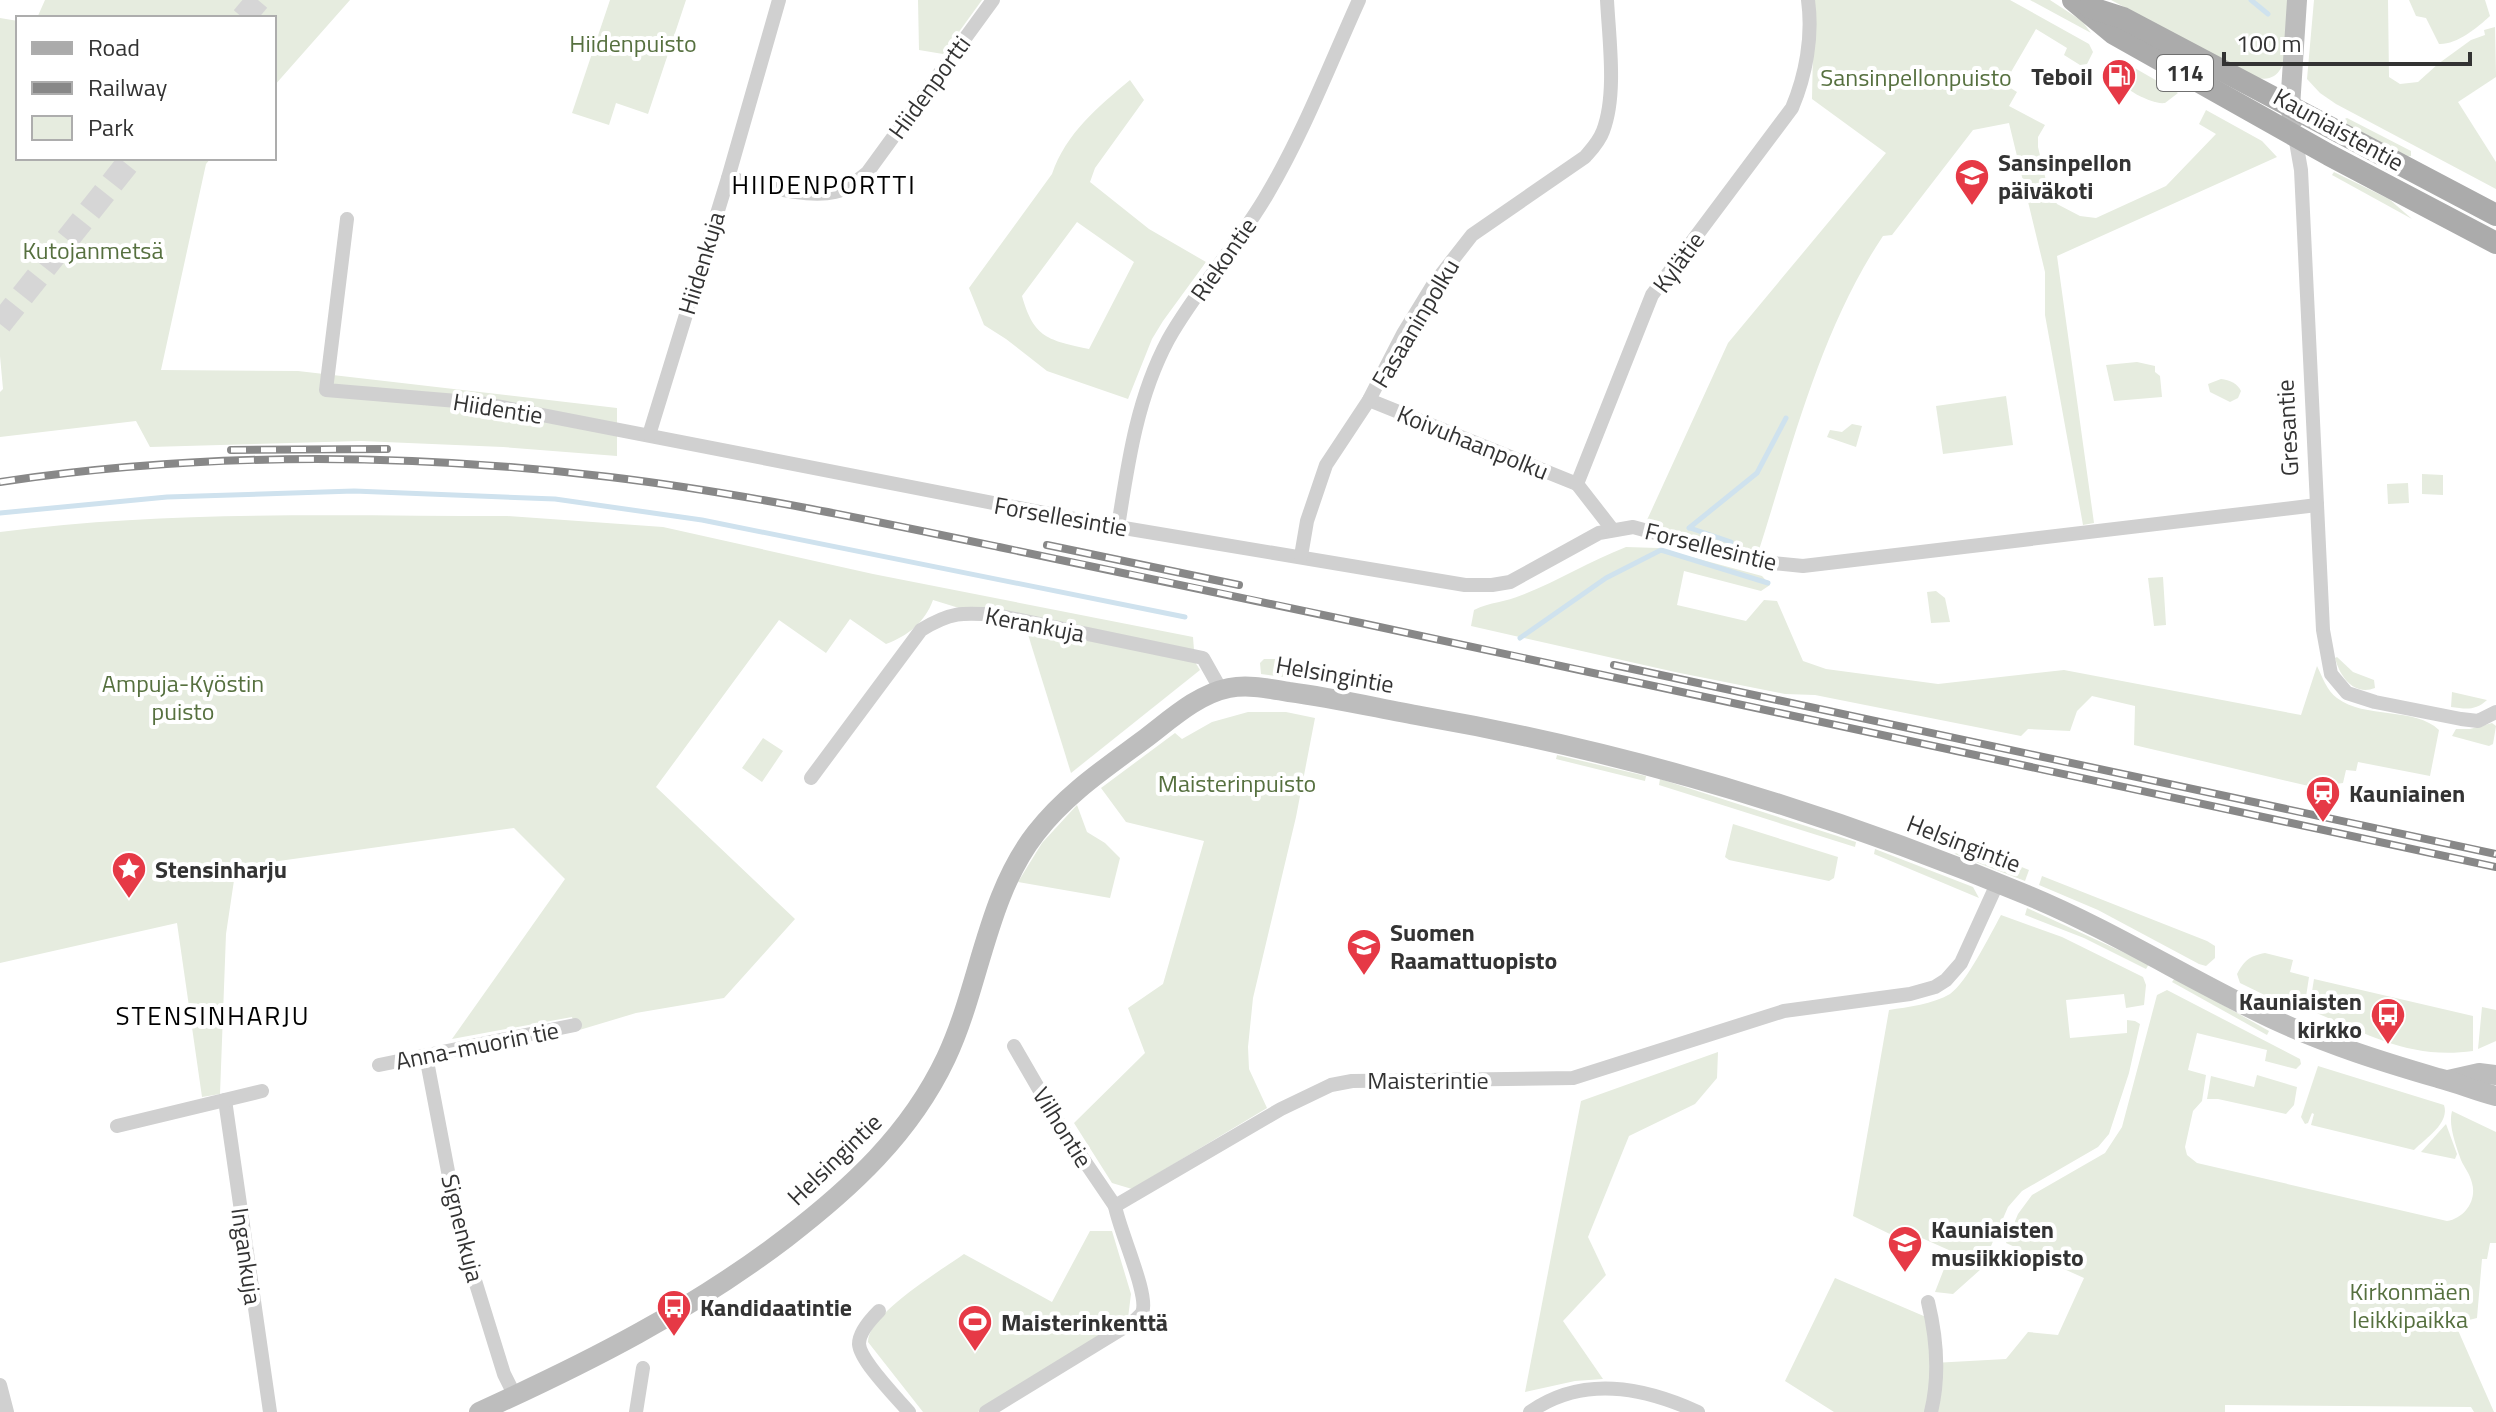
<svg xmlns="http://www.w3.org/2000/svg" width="2496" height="1412" font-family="'Titillium Web',sans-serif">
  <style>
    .green { fill: #e6ecdf; fill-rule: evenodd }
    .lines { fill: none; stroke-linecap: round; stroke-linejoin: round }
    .stream { stroke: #cfe2ee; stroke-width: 5 }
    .trunk-tunnel { stroke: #d6d6d6; stroke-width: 24; stroke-dasharray: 24 12; stroke-linecap: butt }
    .minor { stroke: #d0d0d0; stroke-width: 14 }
    .secondary { stroke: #bdbdbd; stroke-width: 20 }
    .primary { stroke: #ababab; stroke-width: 22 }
    .rail-casing { stroke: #888; stroke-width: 8 }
    .rail { stroke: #fff; stroke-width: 5; stroke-dasharray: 15; stroke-linecap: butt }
    .labels { text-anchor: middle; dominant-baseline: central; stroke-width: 8; stroke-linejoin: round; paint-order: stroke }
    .shield { fill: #fff; stroke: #707070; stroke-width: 2 }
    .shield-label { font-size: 22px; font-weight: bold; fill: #333 }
    .park-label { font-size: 24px; fill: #56703f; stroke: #fff }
    .poi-label { font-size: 24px; font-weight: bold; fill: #333; stroke: #fff; text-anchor: start }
    .street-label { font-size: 24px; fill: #333; stroke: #fff }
    .neighbourhood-label { font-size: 26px; letter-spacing: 2px; fill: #000; stroke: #fff }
  </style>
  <rect width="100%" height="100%" fill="#fff"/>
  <g class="green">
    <path d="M45,0H350L274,86V18H37Z"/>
    <path d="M610,0H686L648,114L616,103L609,125L572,113Z"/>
    <path d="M918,0H982L943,54L919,50Z"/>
    <path d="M1814,0H2010L2089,44L2093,52L2087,64L2080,65L2064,55L2067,48L2036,29L2004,84L2017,92L2009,106L2045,125L2038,137V147L2048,189L2057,204L2080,216L2096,218L2166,186L2216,134L2199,124L2206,110L2262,141L2277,157L2057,256L2094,523L2083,525L2045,315V272L2009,123L1973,130L1892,235L1883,236C1820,330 1792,447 1758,553L1647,525V520L1728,343L1886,153L1812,99Z"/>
    <path d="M2030,0H2050L2082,21L2091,33Z"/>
    <path d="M2111,0H2291C2288,24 2294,86 2258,78Z"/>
    <path d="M2314,0H2388L2389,77L2400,84L2418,82L2438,64L2471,40L2485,35L2484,30L2495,27L2496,77L2458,102L2496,162V189L2336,104L2320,93L2307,79Z"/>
    <path d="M2409,0H2485L2490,16C2477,28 2456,45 2439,44L2426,18L2416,16Z"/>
    <path d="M0,18L18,21V158H211L206,164L161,370L298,371L617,408V456L503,447L361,441L150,447L136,421L0,437V392L3,389L0,356Z"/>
    <path d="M2119,61L2126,63L2178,93L2165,103C2150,105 2116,85 2111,71L2116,62Z"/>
    <path d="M1130,80L1144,100L1095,168L1090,182L1149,229L1206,262L1163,321L1152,339L1128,399L1047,371L1006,339L984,325L969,288L1052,174C1066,133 1098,107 1130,80ZM1077,222L1134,262L1089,349C1049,340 1034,339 1022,296Z"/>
    <path d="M2347,118L2411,151V156L2404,157L2340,121Z"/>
    <path d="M2334,172L2389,199L2412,219L2332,175Z"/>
    <path d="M2137,362L2155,366V372L2160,376L2162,397L2114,401L2106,365Z"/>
    <path d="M2221,379C2230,380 2237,383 2241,391L2238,398L2230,402L2210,392L2208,384Z"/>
    <path d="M2006,396L2013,445L1943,454L1936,406Z"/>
    <path d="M1852,424L1862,426L1856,447L1827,437L1830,430L1842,432Z"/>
    <path d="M2422,474L2443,475V495L2422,494Z"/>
    <path d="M2408,483L2409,503L2388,504L2387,484Z"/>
    <path d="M507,516L663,527L873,574L1193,637L1194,650L959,608L933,600C925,622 908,636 886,644L850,619L826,653L779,620L656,787L795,919L724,998L636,1013L576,1031L572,1017L452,1039L565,879L514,828L236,867L226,934L220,1094L202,1097L177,923L0,963V532C168,510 338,516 507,516Z"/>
    <path d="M1626,547L1658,548L1762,576L1770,585L1761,591L1684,571L1677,605L1746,621L1764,600L1777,601L1803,661L1826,669L1938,684L2064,670L2301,715L2317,666C2322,676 2327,691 2337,698C2364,719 2416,707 2439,730L2430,776L2358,762L2356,771L2346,770L2343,783L2313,787L2134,745L2135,706L2092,696L2077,711L2070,731L2028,729L2021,736L1815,695L1785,694L1675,672L1471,626L1474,610C1490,602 1506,602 1522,595C1558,581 1590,561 1626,547Z"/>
    <path d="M2163,577L2166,625L2154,626L2148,578Z"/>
    <path d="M1936,591L1945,598L1950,622L1931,623L1927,592Z"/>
    <path d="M1026,628L1195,662L1200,670L1071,773Z"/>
    <path d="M2337,657L2353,672L2374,680L2375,688C2354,696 2340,677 2335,658Z"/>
    <path d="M1264,659H1276L1301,674V679L1261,674L1260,663Z"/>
    <path d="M2452,692L2487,700C2475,711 2466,709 2451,707Z"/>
    <path d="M1248,712H1286L1315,718L1296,817L1253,998L1248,1047L1249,1069L1267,1108L1132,1189L1112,1183L1074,1123L1145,1053L1128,1008L1163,984L1204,841L1126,822L1101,788L1175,733L1182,739L1212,722Z"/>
    <path d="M2492,723L2496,726L2493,744L2489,746L2452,736L2456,729H2470Z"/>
    <path d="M763,738L783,751L762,782L742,768Z"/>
    <path d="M1557,755L1646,776L1645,781L1556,759Z"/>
    <path d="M1660,779L1856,842L1855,847L1659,785Z"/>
    <path d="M1077,805L1087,832L1105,843L1120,858L1110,898L1018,882L1042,843Z"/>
    <path d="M1733,824L1838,857L1834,878L1829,881L1729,860L1725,857Z"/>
    <path d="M1956,844H1965L2029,870L2025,881L1955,854L1953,848Z"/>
    <path d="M1875,849L1973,887L1979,898L1874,854Z"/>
    <path d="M2042,876L2207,941L2215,946V958L2206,966L2199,964L2098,910L2039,885Z"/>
    <path d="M2027,908L2149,964L2146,969L2084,938L2025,915Z"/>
    <path d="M2001,915L2062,937L2143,977L2146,985L2144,1005L2126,1008L2124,994L2066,1000L2070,1038L2127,1033V1020L2135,1021L2140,1024L2129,1073L2109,1134L2098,1147L2022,1191L2008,1207L1981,1269L1953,1294L1935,1292L1951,1251L1906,1231L1900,1233L1898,1238L1853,1216L1889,1010C1908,1007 1933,1004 1950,994C1967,982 1990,935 2001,915Z"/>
    <path d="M2265,953L2293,960L2290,972L2309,977L2304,1010L2283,1004L2240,983L2237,974C2244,961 2249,956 2265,953Z"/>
    <path d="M2175,978L2269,1031L2267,1035L2172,982Z"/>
    <path d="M2314,979L2473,1016V1051C2408,1060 2367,1033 2309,1010Z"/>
    <path d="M2167,990L2300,1059L2301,1064L2296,1069L2265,1061L2267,1050L2197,1033L2188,1070L2206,1075L2202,1101L2193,1111L2185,1147L2187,1155L2197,1163L2447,1221C2465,1218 2477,1200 2472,1183C2470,1174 2464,1167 2461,1160C2456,1146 2448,1125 2452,1111L2496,1132V1243H2490L2487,1259H2482L2477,1318L2465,1321L2444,1309L2441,1319L2457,1328L2494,1412H2474L2471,1407L2225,1405V1412H1834L1785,1381L1835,1278L1926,1317L1933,1363L2006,1359L2028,1332L2058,1335L2084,1278L2006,1243L2018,1214L2032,1195L2105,1153L2122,1127L2157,995Z"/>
    <path d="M2482,1007L2496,1010V1041L2478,1049Z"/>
    <path d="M1718,1052L1717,1078L1695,1104L1629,1136L1588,1237L1606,1275L1563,1321L1603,1379L1575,1381L1525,1392L1581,1101Z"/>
    <path d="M2318,1066L2444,1105C2450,1123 2426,1138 2414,1150L2311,1125L2314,1114L2312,1113L2308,1123L2305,1124L2301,1117Z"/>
    <path d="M2257,1075L2297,1087L2294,1105L2286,1114L2218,1099H2207L2211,1076L2254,1087Z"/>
    <path d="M2446,1124L2457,1154L2455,1159L2421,1152Z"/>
    <path d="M1090,1231H1112L1131,1294L1128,1318L978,1412H923L868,1342C868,1314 940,1271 964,1254L1052,1302Z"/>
  </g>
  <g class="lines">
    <g class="stream">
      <path d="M2251,0L2268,14"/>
      <path d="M0,513L167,497L354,491L555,499L702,520L1185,617"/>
      <path d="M1689,528L1757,473L1786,418"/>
      <path d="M1690,528L1731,542"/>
      <path d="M1520,638L1606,578L1661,550L1768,583"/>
    </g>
    <g class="trunk-tunnel">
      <path d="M243,18L258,0"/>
      <path d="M0,324L132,158"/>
    </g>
    <g class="minor">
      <path d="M2295,136L2301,170L2323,630L2331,674L2347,693L2375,702L2461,719L2478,721L2496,712"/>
      <path d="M728,178C758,184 806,199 835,192C847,189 857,181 867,173L993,0"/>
      <path d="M347,219L326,390L481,403L1106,525L1465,585H1492L1510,582L1599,533L1633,527L1762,562L1803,566L2317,505"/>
      <path d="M1369,400L1577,484"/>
      <path d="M649,435L728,178L779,0"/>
      <path d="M1118,527C1128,462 1137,398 1168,340C1197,288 1239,244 1268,193C1304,132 1330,64 1359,0"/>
      <path d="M1612,529L1577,484L1652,295L1792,108C1806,75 1813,36 1808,0"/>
      <path d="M1301,556L1307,521L1326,465L1369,400L1403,334L1433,285L1472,235L1585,157C1592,149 1599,142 1603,131C1617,95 1609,39 1607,0"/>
      <path d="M811,778L921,630C950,612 963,612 996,615L1203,658L1221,690"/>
      <path d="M1014,1046L1058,1122L1115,1206"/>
      <path d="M426,1056L459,1229L504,1374L515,1396"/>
      <path d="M379,1065L575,1025"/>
      <path d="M225,1100L270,1412"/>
      <path d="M117,1126L262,1091"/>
      <path d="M1928,1302C1937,1339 1940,1375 1931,1412"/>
      <path d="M879,1311C871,1319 859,1332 859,1344C860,1361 897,1398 909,1412"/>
      <path d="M0,1385L7,1412"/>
      <path d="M636,1412L643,1368"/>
      <path d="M986,1412L1133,1322C1136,1319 1140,1316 1142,1313C1150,1296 1119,1230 1115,1206L1281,1109L1331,1085L1352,1081L1573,1078L1784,1011L1910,994L1935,987L1946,980L1961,963L1997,884"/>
      <path d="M1530,1412C1583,1375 1643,1387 1698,1412"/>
    </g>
    <g class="secondary">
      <path d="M2293,120L2290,107L2297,0"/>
      <path d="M2448,1080L2479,1073L2496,1075"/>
      <path d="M479,1412C589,1362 690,1311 786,1238C851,1188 910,1134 946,1058C980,986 986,897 1036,833C1066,794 1107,767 1146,738C1171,719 1198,694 1229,688C1249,684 1270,689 1289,692C1334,698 1377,708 1421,716C1629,752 1833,814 2027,895C2114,931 2193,982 2277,1021C2329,1045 2383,1062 2438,1078C2458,1083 2476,1091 2496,1096"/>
    </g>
    <g class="primary">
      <path d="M2073,0L2114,34L2329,155L2496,243"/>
      <path d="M2089,7L2123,18L2496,215"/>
    </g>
    <defs>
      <g id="rail">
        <path d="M231,450L387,449"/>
        <path d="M0,482C201,452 409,453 610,477C742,493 870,520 999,547C1120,572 1241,597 1361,623C1740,704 2118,786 2496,867"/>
        <path d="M1047,545L1239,585"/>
        <path d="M1614,665L2496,854"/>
      </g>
    </defs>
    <use href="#rail" class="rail-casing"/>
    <use href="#rail" class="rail"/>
  </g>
  <defs>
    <symbol id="fuel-pin" viewBox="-11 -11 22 30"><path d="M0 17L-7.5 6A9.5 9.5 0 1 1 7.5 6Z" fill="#e63946" stroke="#fff"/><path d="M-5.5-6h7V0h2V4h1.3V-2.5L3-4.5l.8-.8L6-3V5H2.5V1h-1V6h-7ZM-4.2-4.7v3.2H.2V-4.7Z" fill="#fff"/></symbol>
    <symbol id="school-pin" viewBox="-11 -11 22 30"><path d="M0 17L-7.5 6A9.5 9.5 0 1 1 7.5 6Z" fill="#e63946" stroke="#fff"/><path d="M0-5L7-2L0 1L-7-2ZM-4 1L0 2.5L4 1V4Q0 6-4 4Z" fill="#fff"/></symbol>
    <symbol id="station-pin" viewBox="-11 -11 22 30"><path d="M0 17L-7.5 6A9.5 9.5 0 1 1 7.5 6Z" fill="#e63946" stroke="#fff"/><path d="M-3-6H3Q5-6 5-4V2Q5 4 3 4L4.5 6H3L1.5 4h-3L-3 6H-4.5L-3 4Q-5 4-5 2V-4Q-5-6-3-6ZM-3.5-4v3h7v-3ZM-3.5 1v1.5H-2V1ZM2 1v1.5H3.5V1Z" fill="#fff"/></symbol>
    <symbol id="sight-pin" viewBox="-11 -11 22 30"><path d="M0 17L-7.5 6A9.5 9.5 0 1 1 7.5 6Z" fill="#e63946" stroke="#fff"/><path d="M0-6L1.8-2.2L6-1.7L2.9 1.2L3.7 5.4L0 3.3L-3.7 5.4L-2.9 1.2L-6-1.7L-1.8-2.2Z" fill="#fff"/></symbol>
    <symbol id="bus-pin" viewBox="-11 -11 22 30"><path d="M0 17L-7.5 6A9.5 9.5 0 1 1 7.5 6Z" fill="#e63946" stroke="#fff"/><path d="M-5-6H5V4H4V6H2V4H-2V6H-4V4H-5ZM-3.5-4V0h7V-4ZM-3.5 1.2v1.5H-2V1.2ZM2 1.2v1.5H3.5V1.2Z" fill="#fff"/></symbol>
    <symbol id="university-pin" viewBox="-11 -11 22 30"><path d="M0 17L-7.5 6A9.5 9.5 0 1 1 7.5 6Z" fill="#e63946" stroke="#fff"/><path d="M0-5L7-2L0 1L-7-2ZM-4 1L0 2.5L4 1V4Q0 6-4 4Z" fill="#fff"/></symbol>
    <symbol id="stadium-pin" viewBox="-11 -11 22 30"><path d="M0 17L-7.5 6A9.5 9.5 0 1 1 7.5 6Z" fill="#e63946" stroke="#fff"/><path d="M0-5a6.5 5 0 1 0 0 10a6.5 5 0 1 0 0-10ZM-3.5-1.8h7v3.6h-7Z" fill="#fff"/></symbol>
  </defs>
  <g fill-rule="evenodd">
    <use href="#fuel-pin" x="2099" y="56" width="40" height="54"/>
    <use href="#school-pin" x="1952" y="156" width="40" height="54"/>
    <use href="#station-pin" x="2303" y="773" width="40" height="54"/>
    <use href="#sight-pin" x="109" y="849" width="40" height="54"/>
    <use href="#school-pin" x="1344" y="926" width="40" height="54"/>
    <use href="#bus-pin" x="2368" y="995" width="40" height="54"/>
    <use href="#university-pin" x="1885" y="1223" width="40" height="54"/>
    <use href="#bus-pin" x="654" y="1287" width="40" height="54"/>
    <use href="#stadium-pin" x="955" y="1302" width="40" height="54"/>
  </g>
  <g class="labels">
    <rect class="shield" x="2157" y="55" width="56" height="36" rx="6"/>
    <g class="shield-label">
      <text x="2185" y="73">114</text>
    </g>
    <g class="park-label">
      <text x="633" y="43">Hiidenpuisto</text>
      <text x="1916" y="77">Sansinpellonpuisto</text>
      <text x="93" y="250">Kutojanmetsä</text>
      <text x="183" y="683">Ampuja-Kyöstin<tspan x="183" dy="28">puisto</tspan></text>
      <text x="1237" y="783">Maisterinpuisto</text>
      <text x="2410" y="1291">Kirkonmäen<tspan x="2410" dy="28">leikkipaikka</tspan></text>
    </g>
    <g class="poi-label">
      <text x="2093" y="76" text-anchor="end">Teboil</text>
      <text x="1998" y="162">Sansinpellon<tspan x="1998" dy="28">päiväkoti</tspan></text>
      <text x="2349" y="793">Kauniainen</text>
      <text x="155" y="869">Stensinharju</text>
      <text x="1390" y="932">Suomen<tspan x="1390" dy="28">Raamattuopisto</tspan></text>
      <text x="2362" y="1001" text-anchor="end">Kauniaisten<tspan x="2362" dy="28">kirkko</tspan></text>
      <text x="1931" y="1229">Kauniaisten<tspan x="1931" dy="28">musiikkiopisto</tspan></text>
      <text x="700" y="1307">Kandidaatintie</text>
      <text x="1001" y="1322">Maisterinkenttä</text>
    </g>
    <g class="street-label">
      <text transform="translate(929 87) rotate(-54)">Hiidenportti</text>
      <text transform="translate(2339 129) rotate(29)">Kauniaistentie</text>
      <text transform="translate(1223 259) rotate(-55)">Riekontie</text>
      <text transform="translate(1678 262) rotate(-54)">Kylätie</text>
      <text transform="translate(701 263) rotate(-73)">Hiidenkuja</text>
      <text transform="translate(1415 323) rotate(-59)">Fasaaninpolku</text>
      <text transform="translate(498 408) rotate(9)">Hiidentie</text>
      <text transform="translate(2287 428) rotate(-93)">Gresantie</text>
      <text transform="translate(1473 442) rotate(22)">Koivuhaanpolku</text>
      <text transform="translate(1061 516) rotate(10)">Forsellesintie</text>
      <text transform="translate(1711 546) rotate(14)">Forsellesintie</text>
      <text transform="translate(1035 624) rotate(11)">Kerankuja</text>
      <text transform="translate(1335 674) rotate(10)">Helsingintie</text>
      <text transform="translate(1964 843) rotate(21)">Helsingintie</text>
      <text transform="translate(477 1045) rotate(-11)">Anna-muorin tie</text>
      <text x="1428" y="1080">Maisterintie</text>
      <text transform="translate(1063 1127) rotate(58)">Vilhontie</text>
      <text transform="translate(834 1159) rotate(-44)">Helsingintie</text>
      <text transform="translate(463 1228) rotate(76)">Signenkuja</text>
      <text transform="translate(247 1256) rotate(82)">Ingankuja</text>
    </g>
    <g class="neighbourhood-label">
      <text x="824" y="184">HIIDENPORTTI</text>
      <text x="213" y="1015">STENSINHARJU</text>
    </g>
  </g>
  <rect x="16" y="16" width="260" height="144" fill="#ffffff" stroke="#adadad" stroke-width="2"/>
  <rect x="32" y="42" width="40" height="12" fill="#ababab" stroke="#adadad" stroke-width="2"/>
  <text x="88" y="56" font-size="24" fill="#333333">Road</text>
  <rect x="32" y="82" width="40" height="12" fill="#888888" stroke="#adadad" stroke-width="2"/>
  <text x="88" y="96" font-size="24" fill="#333333">Railway</text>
  <rect x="32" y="116" width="40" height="24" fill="#e6ecdf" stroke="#adadad" stroke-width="2"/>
  <text x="88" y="136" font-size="24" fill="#333333">Park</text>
  <path d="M2224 52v12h246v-12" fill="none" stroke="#333333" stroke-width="4"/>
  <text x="2236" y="52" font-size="24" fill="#333333" stroke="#ffffff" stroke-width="6" paint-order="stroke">100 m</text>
</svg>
